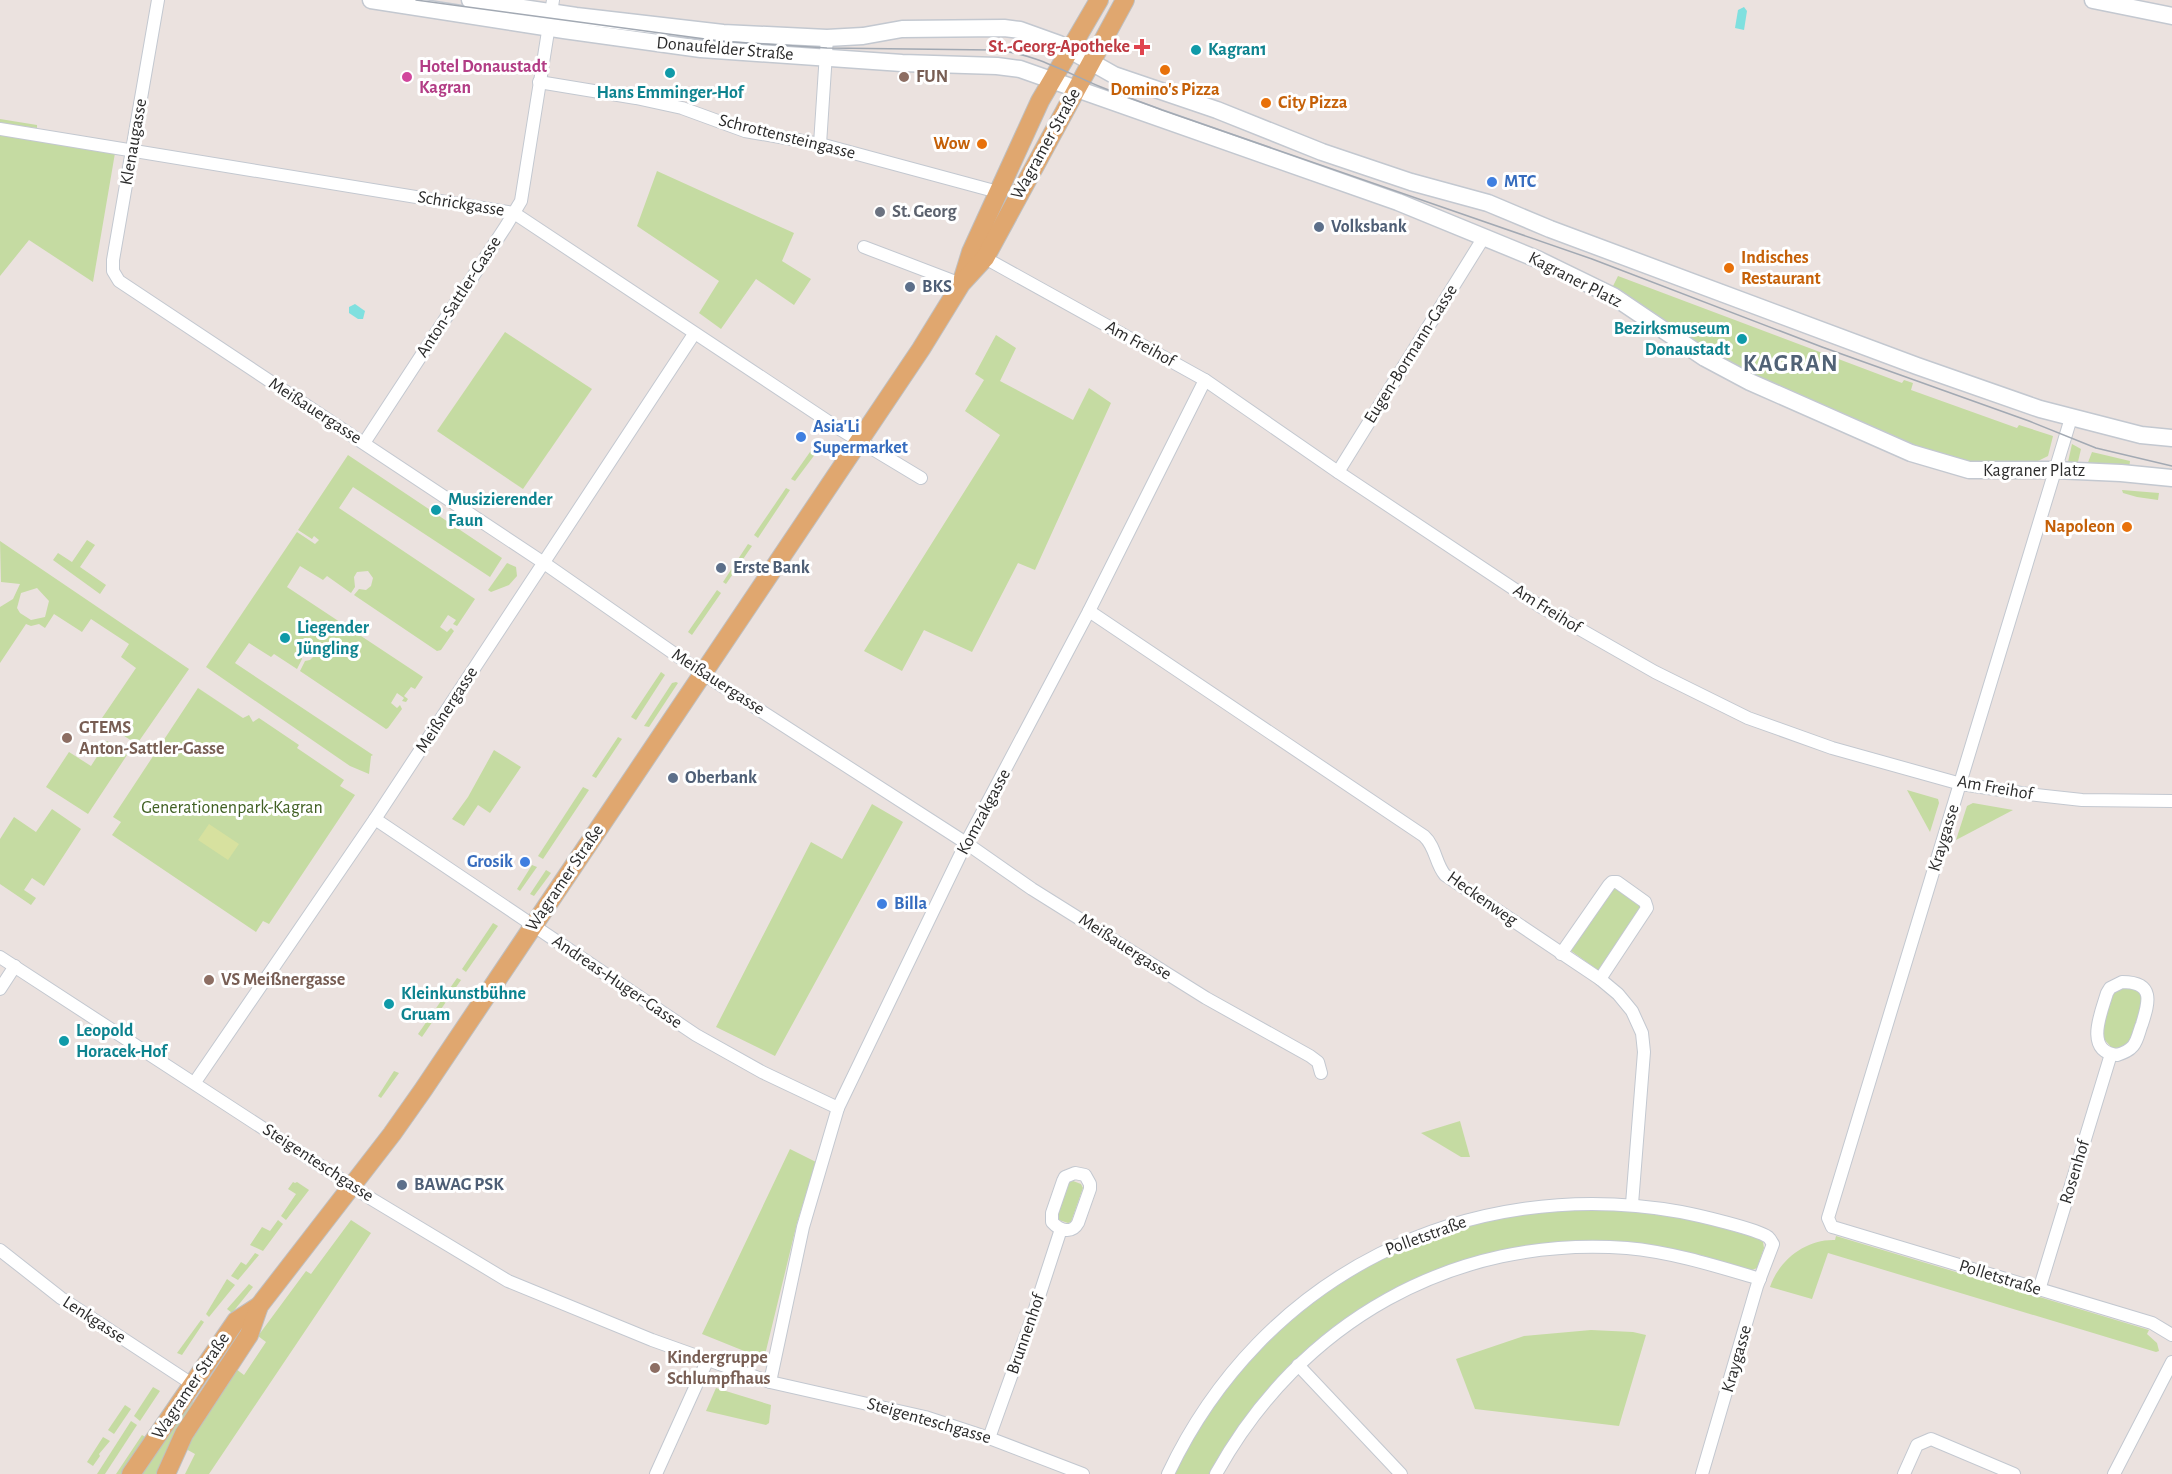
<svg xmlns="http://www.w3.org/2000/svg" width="2172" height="1474" font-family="'Alegreya Sans',sans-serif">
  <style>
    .green { fill: #c5dba2; fill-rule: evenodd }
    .pitch { fill: #d7e19f }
    .water { fill: #7fe0df }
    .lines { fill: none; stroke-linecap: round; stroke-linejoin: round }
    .street-casing { stroke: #c3c8d0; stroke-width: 14 }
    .secondary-casing { stroke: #c3c8d0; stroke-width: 19 }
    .primary-casing { stroke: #bfbfbf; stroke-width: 20 }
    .street { stroke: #fff; stroke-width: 12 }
    .secondary { stroke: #fff; stroke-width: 16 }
    .primary { stroke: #e0a76f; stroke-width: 18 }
    .tram { stroke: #a2a9b3; stroke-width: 1.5 }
    .health-dot { fill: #e0444e; stroke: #fff; stroke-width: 2 }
    .culture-dot { fill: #0f9aa8; stroke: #fff; stroke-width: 2 }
    .food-dot { fill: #e8710a; stroke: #fff; stroke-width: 2 }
    .hotel-dot { fill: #d1479c; stroke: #fff; stroke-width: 2 }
    .education-dot { fill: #8d6e63; stroke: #fff; stroke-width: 2 }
    .shop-dot { fill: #3f7fe0; stroke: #fff; stroke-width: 2 }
    .worship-dot { fill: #6b7280; stroke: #fff; stroke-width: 2 }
    .service-dot { fill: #5c6f8a; stroke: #fff; stroke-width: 2 }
    .labels { text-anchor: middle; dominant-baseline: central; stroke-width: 6; stroke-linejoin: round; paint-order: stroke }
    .health-label { font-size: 18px; font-weight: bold; fill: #be3a42; stroke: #fff; text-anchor: end }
    .street-label { font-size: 18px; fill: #2b2b2b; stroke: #fff }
    .culture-label { font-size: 18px; font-weight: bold; fill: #0d838f; stroke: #fff; text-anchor: start }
    .hotel-label { font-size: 18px; font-weight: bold; fill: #b23c85; stroke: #fff; text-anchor: start }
    .education-label { font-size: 18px; font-weight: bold; fill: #785e54; stroke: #fff; text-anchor: start }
    .food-label { font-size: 18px; font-weight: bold; fill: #c56008; stroke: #fff; text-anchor: start }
    .shop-label { font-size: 18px; font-weight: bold; fill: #366cbe; stroke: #fff; text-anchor: start }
    .worship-label { font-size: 18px; font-weight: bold; fill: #5b616d; stroke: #fff; text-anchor: start }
    .service-label { font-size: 18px; font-weight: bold; fill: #4e5e75; stroke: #fff; text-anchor: start }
    .park-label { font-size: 18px; fill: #406023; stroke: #fff }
    .district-label { font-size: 24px; font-weight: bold; letter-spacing: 1.5px; fill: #516276; stroke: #fff }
  </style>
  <rect width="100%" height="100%" fill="#ebe2df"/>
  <g class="green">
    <path d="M0,119L37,125V128L0,123Z"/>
    <path d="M0,134L115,153L93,282L29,240L0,276Z"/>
    <path d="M657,171L794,233L782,261L811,279L794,305L756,279L721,329L699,313L719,281L637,226Z"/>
    <path d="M1618,276L1902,383L1904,380L1913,383L1911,390L2017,428L2019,425L2053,436L2048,456L2038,461L1971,463L1910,447L1723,362L1612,288Z"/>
    <path d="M505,332L592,389L523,489L437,431Z"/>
    <path d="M996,335L1016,348L1000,381L1073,420L1089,388L1111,403L1035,570L1018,563L972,652L924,630L902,671L864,651L1000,435L965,411L984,380L975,374Z"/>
    <path d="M817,442L822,445L795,481L791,479Z"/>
    <path d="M2072,444L2081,449L2077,466L2070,465L2068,462Z"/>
    <path d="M2092,452L2130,461L2129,469L2087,465Z"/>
    <path d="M348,455L502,558L490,577L353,487L339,508L475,599L457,626L453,624L456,620L448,615L440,627L447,632L451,628L454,631L441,650L437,651L354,595L359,589L366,590L371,586L373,578L368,571L357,572L354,577L355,587L351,593L327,576L323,580L300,566L287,587L423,677L415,689L411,687L404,696L408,699L406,702L402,701L404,698L397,693L391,703L397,708L400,705L402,709L388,728L386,729L300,671L305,661L310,660L316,654L315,645L311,643L304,644L300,652L302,659L297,669L274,654L271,657L249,643L235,663L373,755L371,756L369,774L350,766L206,667L297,532L315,544L319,540L314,536L312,539L298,530Z"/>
    <path d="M786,488L790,490L758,538L754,535Z"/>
    <path d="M2122,490L2159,493L2158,500L2137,497L2123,493Z"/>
    <path d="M87,540L95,545L80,567L106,585L100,594L53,560L58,553L72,562Z"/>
    <path d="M0,541L189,669L137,744L100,721L136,668L121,657L129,644L91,619L82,632L54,614L45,628L39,624L31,626L26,624L0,663V607L13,599L20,584L1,582ZM37,588L49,601L45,617L31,620L20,613L17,608L21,593Z"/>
    <path d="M748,544L752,546L726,584L723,582Z"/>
    <path d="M507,563L516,567L517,576L509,585L491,592L488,590Z"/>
    <path d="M717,590L721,593L692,635L688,632Z"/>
    <path d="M661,672L665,675L636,720L631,717Z"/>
    <path d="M676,682L678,683L649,727L644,726L672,683Z"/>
    <path d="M198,688L243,718L249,715L253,722L259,718L299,745L297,748L344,780L340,786L355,795L269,924L263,921L256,932L112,835L121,822L113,817Z"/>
    <path d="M618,737L622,739L596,778L592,776Z"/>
    <path d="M107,741L127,755L88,814L46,787L69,752L91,766Z"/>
    <path d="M494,750L521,767L490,813L478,805L464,826L452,819L468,797Z"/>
    <path d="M583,787L589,790L543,859L538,856Z"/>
    <path d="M1907,790L1938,799L1939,803L1930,832Z"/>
    <path d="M1973,803L2013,810L1956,840L1967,806Z"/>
    <path d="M872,804L903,822L775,1056L716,1027L811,842L842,859Z"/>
    <path d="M52,809L81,829L44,886L32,878L24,890L36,898L31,905L0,884V839L14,817L36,832Z"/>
    <path d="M532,865L537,867L520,891L517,889Z"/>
    <path d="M546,870L551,873L534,896L530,894Z"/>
    <path d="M1613,887L1642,907L1599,971L1570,950Z"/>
    <path d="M493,923L498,926L466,972L462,969Z"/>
    <path d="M457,978L461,980L422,1037L418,1034Z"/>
    <path d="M2126,987C2132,989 2139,990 2142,997C2143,1003 2133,1035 2130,1041C2127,1047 2119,1048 2112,1048L2104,1039L2102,1027L2113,994L2121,988Z"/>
    <path d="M394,1071L399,1073L381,1098L378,1096Z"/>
    <path d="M1460,1121L1470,1157H1461L1421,1133Z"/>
    <path d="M790,1149L816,1162L797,1223L764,1359L702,1334Z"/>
    <path d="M1073,1181L1081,1184L1083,1188L1071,1222L1068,1223L1059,1220L1057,1216L1069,1182Z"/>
    <path d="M293,1182L295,1183L297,1182L309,1190L286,1220L281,1216L296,1194L288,1189Z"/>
    <path d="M1564,1209L1643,1211L1694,1220L1757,1238L1763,1242L1764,1248L1757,1268L1752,1270C1736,1267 1720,1260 1704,1256C1675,1249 1644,1243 1614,1242C1444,1233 1289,1324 1210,1474H1174C1236,1343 1359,1246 1501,1217C1522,1213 1543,1212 1564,1209Z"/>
    <path d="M278,1220L283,1224L263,1251L250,1245L262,1227L270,1231Z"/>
    <path d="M351,1220L371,1233L209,1474H185L195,1454L186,1449L211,1406L236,1369L244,1375L266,1342L258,1336L306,1271L311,1274Z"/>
    <path d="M1836,1236L2149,1330L2147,1334L2157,1343L2159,1351L2156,1352L1828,1253L1812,1299L1770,1287C1779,1260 1806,1239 1835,1240Z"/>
    <path d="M255,1253L259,1255L238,1280L231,1276L241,1262L246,1265Z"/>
    <path d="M227,1279L235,1285L209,1317L206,1314Z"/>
    <path d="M249,1284L253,1287L232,1313L227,1309Z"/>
    <path d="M201,1320L204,1322L182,1355L177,1353Z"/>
    <path d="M1591,1330L1633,1332L1646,1335L1619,1426L1475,1409L1456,1359L1524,1336Z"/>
    <path d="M153,1387L160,1391L140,1421L134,1416Z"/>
    <path d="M716,1388L771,1405L769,1423L766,1425L706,1411Z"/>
    <path d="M190,1400L195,1403L157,1474H140Z"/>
    <path d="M125,1405L131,1409L114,1434L108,1430Z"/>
    <path d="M131,1421L137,1425L105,1474H97Z"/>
    <path d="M142,1435L147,1438L123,1474H116Z"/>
    <path d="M103,1437L110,1441L99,1454L100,1456L93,1466L87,1462Z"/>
  </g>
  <path class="pitch" d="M209,824L239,844L228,860L198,840Z"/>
  <g class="water">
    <path d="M1744,7L1747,11L1744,30L1735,28L1738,10Z"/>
    <path d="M355,304L365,311L363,319H358L349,313V307Z"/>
  </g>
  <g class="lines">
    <defs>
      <g id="street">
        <path d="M158,0L113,260V271L119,281L544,563L702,673L966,843L1032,889L1206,998L1310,1056L1318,1062L1321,1073"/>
        <path d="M539,82L636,98L682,108L745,131L820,144L998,192"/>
        <path d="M0,129L514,213L838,428L921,478"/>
        <path d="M820,144L827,38"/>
        <path d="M864,247L961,284"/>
        <path d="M985,258L1205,380L1338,472L1541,607L1655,672L1748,718L1832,748L1961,784L2028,794L2082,800L2172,801"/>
        <path d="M2071,418L1828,1218L1832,1227L1836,1228L2152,1323L2172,1335"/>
        <path d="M364,443L506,226L521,201L553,0"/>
        <path d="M1338,472L1484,237"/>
        <path d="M1089,611L1424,836C1436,847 1435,863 1445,875L1600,979L1618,994L1632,1011L1642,1033L1644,1052L1632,1204"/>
        <path d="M375,819L696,1035L762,1072L838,1108"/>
        <path d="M1561,954L1609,885L1612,882H1617L1645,902L1647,908L1600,979"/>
        <path d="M0,957L370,1198L508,1281L652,1340L770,1382L925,1417L989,1438L1083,1474"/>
        <path d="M2122,982C2155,982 2149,1002 2142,1024C2139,1031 2138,1040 2133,1046C2129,1051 2123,1053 2117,1055C2084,1051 2101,1013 2107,993L2110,988Z"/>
        <path d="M0,989L15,966"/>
        <path d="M195,1082L375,819L694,334"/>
        <path d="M1075,1173L1085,1175L1090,1184V1189L1078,1223C1072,1234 1060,1231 1052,1222V1213L1063,1181L1065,1177Z"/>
        <path d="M0,1250L61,1298L192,1384"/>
        <path d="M2039,1290L2111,1054"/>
        <path d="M1298,1365L1401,1474"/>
        <path d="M770,1382L803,1227L838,1108L966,843L1089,611L1205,380"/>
        <path d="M989,1438L1032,1318L1061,1229"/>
        <path d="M656,1474L708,1359"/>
        <path d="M1168,1474C1262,1275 1466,1174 1681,1212C1697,1215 1757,1229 1768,1237C1771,1240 1771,1241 1773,1244L1757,1286L1702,1474"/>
        <path d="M1216,1474C1300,1322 1453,1235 1627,1248C1672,1252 1716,1266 1760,1279"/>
        <path d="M1904,1474L1917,1445L1931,1439L2014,1474"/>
        <path d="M2114,1474L2172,1362"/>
      </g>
      <g id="secondary">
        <path d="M371,0L564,30L701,49L902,63L997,66L1020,69L1398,202L1537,259L1613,296L1705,358L1750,382L1911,453L1969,470H2055L2121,473L2172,478"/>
        <path d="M470,0L576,16L723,33L827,38L863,36L902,29L1004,28L1020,30L1059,44L1114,75L1217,110L1322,152L1411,182L1488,203L1550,229L1917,366L2040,409L2141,435L2172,438"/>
        <path d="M2093,0L2172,16"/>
      </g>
      <g id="primary">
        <path d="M963,278L971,252L1040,101L1099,0"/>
        <path d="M131,1474L236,1321L259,1306"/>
        <path d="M166,1474L184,1434L249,1335L259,1306L392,1134L423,1090L921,349L961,284L985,258L1125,0"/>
      </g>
    </defs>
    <use href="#street" class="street-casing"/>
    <use href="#secondary" class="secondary-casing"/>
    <use href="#primary" class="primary-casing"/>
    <use href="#street" class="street"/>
    <use href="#secondary" class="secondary"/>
    <use href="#primary" class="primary"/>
    <path class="tram" d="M416,0L720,41L827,48L992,50C1032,52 1065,72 1101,87C1121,95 1141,102 1162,110L1592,259L1822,347L2029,421L2096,448L2172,466"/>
  </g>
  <path class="health-dot" d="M1139 38h6v6h6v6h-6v6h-6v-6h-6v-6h6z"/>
  <g class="culture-dot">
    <circle cx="1196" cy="50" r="6"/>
    <circle cx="670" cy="73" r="6"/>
    <circle cx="1742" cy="339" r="6"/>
    <circle cx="436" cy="510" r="6"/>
    <circle cx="285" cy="638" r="6"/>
    <circle cx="389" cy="1004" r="6"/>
    <circle cx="64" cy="1041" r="6"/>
  </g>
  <g class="food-dot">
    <circle cx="1165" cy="70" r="6"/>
    <circle cx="1266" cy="103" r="6"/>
    <circle cx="982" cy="144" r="6"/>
    <circle cx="1729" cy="268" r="6"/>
    <circle cx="2127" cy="527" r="6"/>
  </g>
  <circle class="hotel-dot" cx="407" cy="77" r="6"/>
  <g class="education-dot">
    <circle cx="904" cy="77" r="6"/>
    <circle cx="67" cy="738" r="6"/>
    <circle cx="209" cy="980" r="6"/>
    <circle cx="655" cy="1368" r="6"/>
  </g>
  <g class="shop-dot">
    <circle cx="1492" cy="182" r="6"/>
    <circle cx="801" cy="437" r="6"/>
    <circle cx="525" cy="862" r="6"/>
    <circle cx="882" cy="904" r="6"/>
  </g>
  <circle class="worship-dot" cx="880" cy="212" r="6"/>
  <g class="service-dot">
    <circle cx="1319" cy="227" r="6"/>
    <circle cx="910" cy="287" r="6"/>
    <circle cx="721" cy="568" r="6"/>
    <circle cx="673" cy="778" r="6"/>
    <circle cx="402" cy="1185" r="6"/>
  </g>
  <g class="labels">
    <g class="health-label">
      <text x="1130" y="47">St.-Georg-Apotheke</text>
    </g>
    <g class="street-label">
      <text transform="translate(725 49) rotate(5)">Donaufelder Straße</text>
      <text transform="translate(787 137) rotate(14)">Schrottensteingasse</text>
      <text transform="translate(134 142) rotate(-80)">Klenaugasse</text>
      <text transform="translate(1046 144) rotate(-61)">Wagramer Straße</text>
      <text transform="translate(461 204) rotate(9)">Schrickgasse</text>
      <text transform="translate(1575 280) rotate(27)">Kagraner Platz</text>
      <text transform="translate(459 297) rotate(-57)">Anton-Sattler-Gasse</text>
      <text transform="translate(1140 344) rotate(29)">Am Freihof</text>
      <text transform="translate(1411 354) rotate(-58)">Eugen-Bormann-Gasse</text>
      <text transform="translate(315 411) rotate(33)">Meißauergasse</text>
      <text x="2034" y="471">Kagraner Platz</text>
      <text transform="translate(1547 609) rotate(32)">Am Freihof</text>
      <text transform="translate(718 682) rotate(33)">Meißauergasse</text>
      <text transform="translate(447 710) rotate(-57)">Meißnergasse</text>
      <text transform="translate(1995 788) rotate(10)">Am Freihof</text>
      <text transform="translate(984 812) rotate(-62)">Komzakgasse</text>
      <text transform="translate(1944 838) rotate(-73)">Kraygasse</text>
      <text transform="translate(565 878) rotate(-56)">Wagramer Straße</text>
      <text transform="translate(1482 899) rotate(35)">Heckenweg</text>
      <text transform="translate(1125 947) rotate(33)">Meißauergasse</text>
      <text transform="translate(617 982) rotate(34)">Andreas-Huger-Gasse</text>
      <text transform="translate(318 1163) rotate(33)">Steigenteschgasse</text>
      <text transform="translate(2075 1172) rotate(-73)">Rosenhof</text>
      <text transform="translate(1426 1236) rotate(-20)">Polletstraße</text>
      <text transform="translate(2000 1278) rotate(17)">Polletstraße</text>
      <text transform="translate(94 1320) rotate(33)">Lenkgasse</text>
      <text transform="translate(1026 1334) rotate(-71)">Brunnenhof</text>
      <text transform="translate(1737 1359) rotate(-74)">Kraygasse</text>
      <text transform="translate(191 1386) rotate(-56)">Wagramer Straße</text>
      <text transform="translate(929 1421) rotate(16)">Steigenteschgasse</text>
    </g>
    <g class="culture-label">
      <text x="1208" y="50">Kagran1</text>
      <text x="670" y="93" text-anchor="middle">Hans Emminger-Hof</text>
      <text x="1730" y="329" text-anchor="end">Bezirksmuseum<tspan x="1730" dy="21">Donaustadt</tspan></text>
      <text x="448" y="500">Musizierender<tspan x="448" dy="21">Faun</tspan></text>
      <text x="297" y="628">Liegender<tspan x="297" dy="21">Jüngling</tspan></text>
      <text x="401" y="994">Kleinkunstbühne<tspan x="401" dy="21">Gruam</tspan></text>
      <text x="76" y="1031">Leopold<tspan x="76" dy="21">Horacek-Hof</tspan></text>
    </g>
    <g class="hotel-label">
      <text x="419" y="67">Hotel Donaustadt<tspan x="419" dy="21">Kagran</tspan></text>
    </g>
    <g class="education-label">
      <text x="916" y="77">FUN</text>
      <text x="79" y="728">GTEMS<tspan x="79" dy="21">Anton-Sattler-Gasse</tspan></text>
      <text x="221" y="980">VS Meißnergasse</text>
      <text x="667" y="1358">Kindergruppe<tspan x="667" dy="21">Schlumpfhaus</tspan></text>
    </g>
    <g class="food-label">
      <text x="1165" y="90" text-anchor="middle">Domino's Pizza</text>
      <text x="1278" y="103">City Pizza</text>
      <text x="970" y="144" text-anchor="end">Wow</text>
      <text x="1741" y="258">Indisches<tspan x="1741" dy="21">Restaurant</tspan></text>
      <text x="2115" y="527" text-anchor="end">Napoleon</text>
    </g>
    <g class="shop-label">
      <text x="1504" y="182">MTC</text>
      <text x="813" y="427">Asia'Li<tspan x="813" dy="21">Supermarket</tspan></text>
      <text x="513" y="862" text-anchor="end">Grosik</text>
      <text x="894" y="904">Billa</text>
    </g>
    <g class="worship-label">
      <text x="892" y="212">St. Georg</text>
    </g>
    <g class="service-label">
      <text x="1331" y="227">Volksbank</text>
      <text x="922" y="287">BKS</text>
      <text x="733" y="568">Erste Bank</text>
      <text x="685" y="778">Oberbank</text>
      <text x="414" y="1185">BAWAG PSK</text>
    </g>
    <g class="park-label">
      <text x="232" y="808">Generationenpark-Kagran</text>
    </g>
    <g class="district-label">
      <text x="1791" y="364">KAGRAN</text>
    </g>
  </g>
</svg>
